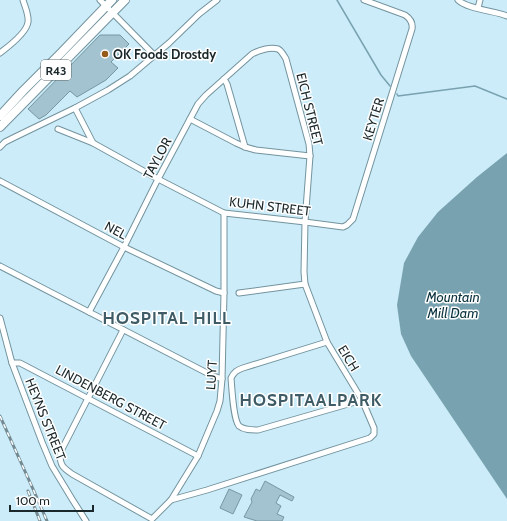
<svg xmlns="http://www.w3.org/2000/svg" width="507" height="521" font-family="Cabin,sans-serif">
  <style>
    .water { fill: #79a2b0 }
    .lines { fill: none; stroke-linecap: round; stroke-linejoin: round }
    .stream { stroke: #79a2b0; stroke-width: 1.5 }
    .building { fill: #a2c3cf; stroke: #7797a2 }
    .minor-casing { stroke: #73939e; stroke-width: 7 }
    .primary-casing { stroke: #73939e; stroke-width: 10 }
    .minor { stroke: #fff; stroke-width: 5 }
    .primary { stroke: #fff; stroke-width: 8 }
    .rail-casing { stroke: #738a92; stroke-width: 3 }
    .rail { stroke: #fff; stroke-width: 1.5; stroke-dasharray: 4.5; stroke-linecap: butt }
    .poi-dot { fill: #955b18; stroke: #fff; stroke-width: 1.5 }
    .labels { text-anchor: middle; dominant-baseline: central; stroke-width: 3; stroke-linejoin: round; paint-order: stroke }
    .shield { fill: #fff; stroke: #5f686b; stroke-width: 1 }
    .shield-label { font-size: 12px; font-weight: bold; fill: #1a272b }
    .poi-label { font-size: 13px; font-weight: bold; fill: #1a272b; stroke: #fff; text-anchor: start }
    .street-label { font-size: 13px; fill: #1a272b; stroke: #fff }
    .water-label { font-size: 14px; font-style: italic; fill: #0b323e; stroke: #fff }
    .district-label { font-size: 17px; font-weight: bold; letter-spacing: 1px; fill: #3e5b66; stroke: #fff }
  </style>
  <rect width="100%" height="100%" fill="#cbecf8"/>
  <path class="water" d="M507,153V499L411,356L401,334L397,305L404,263L418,237L438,212L477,177Z"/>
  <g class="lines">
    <g class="stream">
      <path d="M337,0L381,75L390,86"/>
      <path d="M397,94L398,96L475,86L507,99"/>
    </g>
  </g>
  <g class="building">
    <path d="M100,35H120L129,44L111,62L118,68L106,80L77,97L70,91L46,115L39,119L28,109Z"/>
    <path d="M265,481L294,497L292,501L280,495L276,503L281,506L277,514L284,517L282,521H257L244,517L252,502L251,499L256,489L260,491Z"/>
    <path d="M229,489L242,495L233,514L220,508Z"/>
  </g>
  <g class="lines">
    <defs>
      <g id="minor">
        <path d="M100,0L154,55"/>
        <path d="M458,0C467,9 495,11 507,16"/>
        <path d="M478,8L480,0"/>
        <path d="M0,53C8,47 27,32 28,22C29,15 25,7 23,0"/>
        <path d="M224,79L227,84L245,147"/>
        <path d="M75,108L93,143L158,179L224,213L305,222L343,227L347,225L353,219L412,29C413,23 411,19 405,15L364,0"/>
        <path d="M190,119L236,143L245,147L256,150L310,156"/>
        <path d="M58,129L93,143"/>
        <path d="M0,147L5,142L15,137L75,108L108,90L130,76L169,43L199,14L217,0"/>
        <path d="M0,181L124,247L216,291L224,293"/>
        <path d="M0,266L211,375L222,379"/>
        <path d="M239,293L305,284"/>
        <path d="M89,312L124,247L158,179L198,104L206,95L252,54C259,50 270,47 278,49C282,51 284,56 286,59L309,144L310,156L305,222L304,272L305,284L327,342L362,400L374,428V434L370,438L207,490L171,500"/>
        <path d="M0,318L12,363L42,442L52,466L72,499L86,521"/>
        <path d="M123,330L60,453C60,465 62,467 72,474L152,519L171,500L198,456L217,411L220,401L222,379L224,293V213"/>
        <path d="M327,342L243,368C237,370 234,372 231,378C232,388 233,419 239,426C244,430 251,430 258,430L362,400"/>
        <path d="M12,363H20L198,456"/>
      </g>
      <g id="primary">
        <path d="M0,116L23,91L61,53L112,0"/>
        <path d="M0,127L125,0"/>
      </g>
    </defs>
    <use href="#minor" class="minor-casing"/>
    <use href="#primary" class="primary-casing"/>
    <use href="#minor" class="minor"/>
    <use href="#primary" class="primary"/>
    <defs>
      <g id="rail">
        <path d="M0,416L33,489L47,521"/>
        <path d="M28,491L40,521"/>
      </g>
    </defs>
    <use href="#rail" class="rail-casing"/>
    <use href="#rail" class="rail"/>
  </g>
  <circle class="poi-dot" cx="105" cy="54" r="4"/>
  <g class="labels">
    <rect class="shield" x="41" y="60" width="30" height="20" rx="3"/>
    <g class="shield-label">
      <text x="56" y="70">R43</text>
    </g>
    <g class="poi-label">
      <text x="113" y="54">OK Foods Drostdy</text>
    </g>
    <g class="street-label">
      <text transform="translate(310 109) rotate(76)">EICH STREET</text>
      <text transform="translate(373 119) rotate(-73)">KEYTER</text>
      <text transform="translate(157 158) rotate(-62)">TAYLOR</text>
      <text transform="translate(270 206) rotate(7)">KUHN STREET</text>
      <text transform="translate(116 230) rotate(28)">NEL</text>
      <text transform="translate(349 358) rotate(59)">EICH</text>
      <text transform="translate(211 375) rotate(-86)">LUYT</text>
      <text transform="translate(111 397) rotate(28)">LINDENBERG STREET</text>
      <text transform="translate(46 419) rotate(68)">HEYNS STREET</text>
    </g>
    <g class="water-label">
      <text x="453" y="297">Mountain<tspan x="453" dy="16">Mill Dam</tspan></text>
    </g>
    <g class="district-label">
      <text x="167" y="318">HOSPITAL HILL</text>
      <text x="311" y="400">HOSPITAALPARK</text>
    </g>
  </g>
  <path d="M10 505v6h83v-6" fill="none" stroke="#1a272b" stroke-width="2"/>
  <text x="16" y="505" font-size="12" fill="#1a272b" stroke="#ffffff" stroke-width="3" paint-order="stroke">100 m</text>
</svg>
